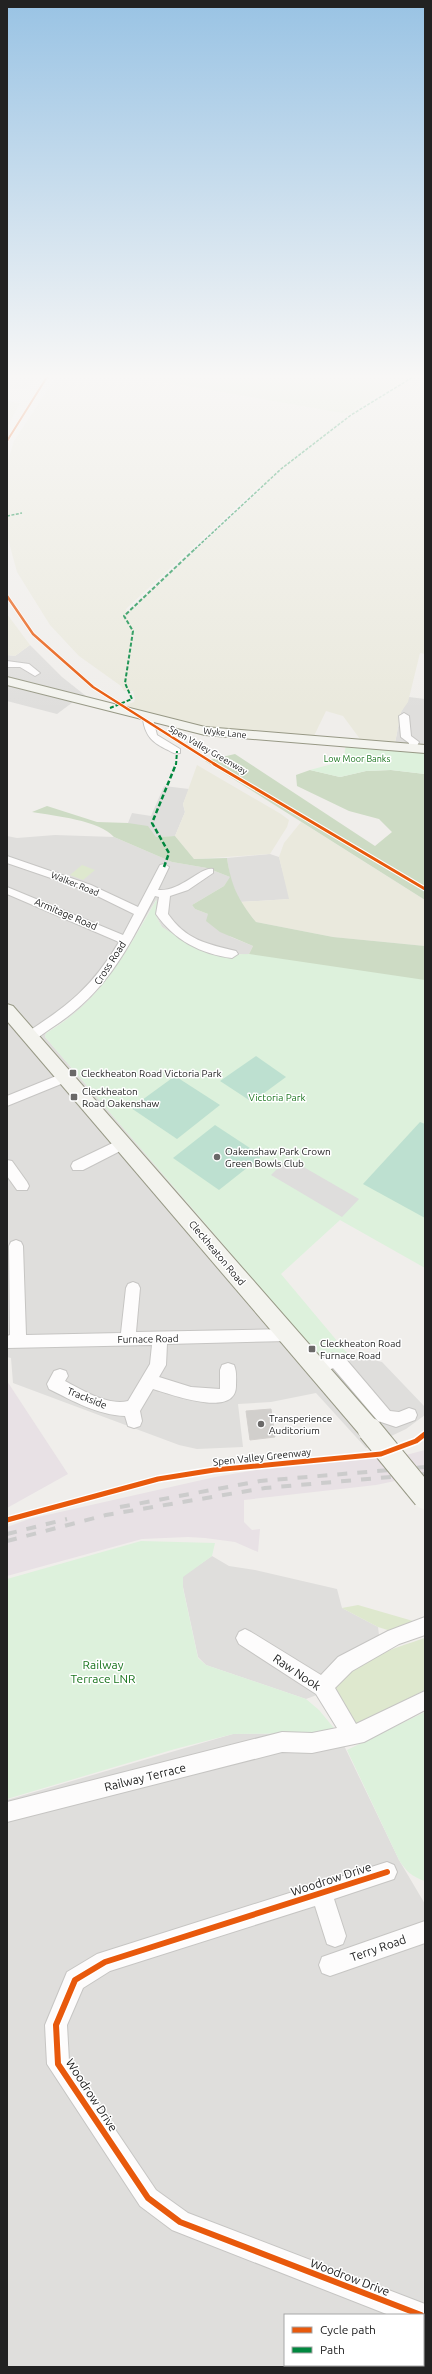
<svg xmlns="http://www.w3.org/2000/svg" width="432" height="2374" font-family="Ubuntu,sans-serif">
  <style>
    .residential { fill: #dfdedc; fill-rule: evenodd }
    .industrial { fill: #e8e1e5 }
    .farmland { fill: #eae9dd; fill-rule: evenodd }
    .grass { fill: #dee8ce }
    .forest { fill: #cddbc4 }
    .park { fill: #ddf1dc }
    .pitch { fill: #bde0d0 }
    .parking { fill: #dedddc }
    .building { fill: #d1cfcc; stroke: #d3d0cd }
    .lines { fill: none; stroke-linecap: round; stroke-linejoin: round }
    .street-casing { stroke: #c6c5c3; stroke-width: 2 }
    .secondary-casing { stroke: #979885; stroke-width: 2 }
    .street { fill: #fdfcfc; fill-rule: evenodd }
    .secondary { fill: #f3f3ee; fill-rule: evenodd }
    .rail { stroke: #ccc; stroke-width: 4; stroke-dasharray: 10 10; stroke-linecap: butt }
    .secondary-bridge-casing { stroke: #979885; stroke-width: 26; stroke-linecap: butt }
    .secondary-bridge { stroke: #f3f3ee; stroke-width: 24 }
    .quiet-far2 { stroke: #00873e; stroke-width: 1.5; stroke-dasharray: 3 1.5; stroke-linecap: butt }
    .quiet-far1 { stroke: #00873e; stroke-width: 2; stroke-dasharray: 4 2; stroke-linecap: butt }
    .quiet { stroke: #00873e; stroke-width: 2.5; stroke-dasharray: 5 2.5; stroke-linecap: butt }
    .cycleway-far4-casing { stroke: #fff; stroke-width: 3 }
    .cycleway-far3-casing { stroke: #fff; stroke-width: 4 }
    .cycleway-far2-casing { stroke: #fff; stroke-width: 5 }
    .cycleway-far1-casing { stroke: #fff; stroke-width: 8 }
    .cycleway-casing { stroke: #fff; stroke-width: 9 }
    .cycleway-far4 { stroke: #e8590c; stroke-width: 2 }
    .cycleway-far3 { stroke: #e8590c; stroke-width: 2.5 }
    .cycleway-far2 { stroke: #e8590c; stroke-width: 3 }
    .cycleway-far1 { stroke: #e8590c; stroke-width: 5 }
    .cycleway { stroke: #e8590c; stroke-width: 6 }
    .poi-dot { fill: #6a6968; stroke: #fff; stroke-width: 1.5 }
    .labels { text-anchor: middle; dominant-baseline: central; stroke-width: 3; stroke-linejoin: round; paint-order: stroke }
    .far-street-label { font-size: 9px; fill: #222; stroke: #fff }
    .far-park-label { font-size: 9px; fill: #1b751f; stroke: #fff }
    .street-label { font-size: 10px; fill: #222; stroke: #fff }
    .poi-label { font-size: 10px; fill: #222; stroke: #fff; text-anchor: start }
    .park-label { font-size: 10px; fill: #1b751f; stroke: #fff }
    .near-park-label { font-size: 12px; fill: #1b751f; stroke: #fff }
    .near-street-label { font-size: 12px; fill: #222; stroke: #fff }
  </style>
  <rect width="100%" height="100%" fill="#f0eeeb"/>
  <g class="residential">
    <path d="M30,645L62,677L91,700L73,702L57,714L7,701V655L15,656Z"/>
    <path d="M409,697L425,699V747L395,743L401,712Z"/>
    <path d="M164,786L189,789L183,804L185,812L175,836L156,837L128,823L132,813L151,816Z"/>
    <path d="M55,835L114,837L172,862L207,868L230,877L227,858L270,854L279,857L290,899L240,902L230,878L224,886L192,905L195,909L208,914L231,937L253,946L249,954L215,955L170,933L162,927L156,916V900L109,978L95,995L77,1012L46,1033L45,1037L319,1356L339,1359L348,1354L382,1362L425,1407V1415L406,1429L366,1448L316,1393L271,1402L238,1404L243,1447L197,1449L179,1445L13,1383L11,1358L7,1357V836L17,838Z"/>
    <path d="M212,1556L229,1566L255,1570L337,1589L342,1608L378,1627L381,1652L333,1689L306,1699L206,1665L198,1657L183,1587V1576Z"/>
    <path d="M338,1733L399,1860L425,1904V2367H7V1800L233,1734ZM285,2315H423V2365H285Z"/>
  </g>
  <g class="industrial">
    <path d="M7,1381L68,1474L7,1508Z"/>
    <path d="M425,1450V1483L395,1481L376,1485L244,1500V1522L252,1530L260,1529L258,1552L235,1542L205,1538L188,1537L142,1539L7,1576V1527L29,1519L215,1477L262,1469L406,1455Z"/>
  </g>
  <g class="farmland">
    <path d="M7,377H36L28,388L13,389L7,388Z"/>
    <path d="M56,377H136L347,414L408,377H425V654L420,653L408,702L401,712L395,743L360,739L343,716L326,711L313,738L253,734L190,725L119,708L134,702L135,699L133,691H124L121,686L79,656L50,625L17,572L7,535V464L14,441ZM260,485L264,487L127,613L126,609Z"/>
    <path d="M7,401L20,403L7,428Z"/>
    <path d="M7,614L30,645L15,656L7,655Z"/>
    <path d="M197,765L281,814L289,820L287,827L270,854L194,859L175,836L185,812L183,804Z"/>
    <path d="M301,822L425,900V946L333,937L256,922L240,902L289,899L279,857L284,843Z"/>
  </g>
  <g class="grass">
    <path d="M136,377H408L347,414Z"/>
    <path d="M82,865L95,870L83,880L70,875Z"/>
    <path d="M358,1605L413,1621L394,1632L378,1627L342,1608Z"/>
    <path d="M425,1638V1690L352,1727L333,1689C357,1660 391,1649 425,1638Z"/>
  </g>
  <g class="forest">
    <path d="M235,754L375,846L392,832L379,819L349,811L297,786L296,775L310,770L340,777L366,771L391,770L425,774V900L205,761Z"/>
    <path d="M47,806L97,822L128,823L148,826L156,837L175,836L194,859L227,858C231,885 238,900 256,922L333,937L425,946V1008L279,990L196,948C215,955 229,957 249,954L253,946L220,932L206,921L208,914L195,909L192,905L224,886L230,877L207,868L172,862L114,837C99,820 55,816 32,812Z"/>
  </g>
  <g class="park">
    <path d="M346,745L425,751V774L391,770L366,771L340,777L310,770L343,761Z"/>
    <path d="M157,899L156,916L162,927L196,948L215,955L249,954L425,980V1268L340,1220L281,1274L348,1354L339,1359L319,1356L45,1037L46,1033C104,999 124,954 157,899Z"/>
    <path d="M141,1541L215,1543L212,1556L183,1577V1588L198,1658L206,1665L306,1699L319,1710L338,1733L233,1734L175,1749L7,1799V1579Z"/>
    <path d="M425,1712V1881C412,1877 406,1871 399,1860L347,1750Z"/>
  </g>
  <g class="pitch">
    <path d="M256,1056L286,1077L252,1102L220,1081Z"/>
    <path d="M175,1076L220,1105L177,1139L131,1108Z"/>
    <path d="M420,1122L425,1124V1218L363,1184Z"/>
    <path d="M215,1125L262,1156L219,1190L173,1158Z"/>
  </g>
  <path class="parking" d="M288,1158L359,1199L342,1217L271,1175Z"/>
  <path class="building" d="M271,1409L275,1437L250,1440L246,1411Z"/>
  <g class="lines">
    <defs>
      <g id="street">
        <path d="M7,661L29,664L40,673L35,676L20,667H7Z"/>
        <path d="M404,713L409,716L411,736L419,742L415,750H409V743L401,737L399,716Z"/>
        <path d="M148,716L153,719L157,735L180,749V753C175,754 173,753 168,750C153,743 145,736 143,719Z"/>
        <path d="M7,856L91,885L138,907L160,865L164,864L169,867L158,890C181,892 201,866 213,869V873L188,890L170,896L168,914C186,940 207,944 236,951L238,954L232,958C201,954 174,940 156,914L159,897L155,896C126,952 106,993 50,1029C42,1034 35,1042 26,1039L24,1036L26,1033C69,1005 92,987 119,942L7,894V887L123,935L134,914L83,889L7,863Z"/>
        <path d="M66,1072L71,1074L72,1077L71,1080L7,1106V1096Z"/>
        <path d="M123,1138L128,1139L130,1143L128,1147L83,1170H73L71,1166L73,1162Z"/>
        <path d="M7,1160L12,1161L27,1182L29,1186L27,1190H17L7,1176Z"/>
        <path d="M16,1240L21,1242L23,1246L26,1335L121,1333L126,1288L128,1284L133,1282L138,1284L140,1288L136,1332L288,1329L293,1330L296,1335L293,1340L288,1341L167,1344L166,1365L159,1377L191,1387L220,1389V1370L222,1365L228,1363L234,1365C237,1372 236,1379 236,1386C236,1419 170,1394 153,1389L140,1411L142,1421L140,1426L134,1428L128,1426L125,1416C98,1415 73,1401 49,1389L47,1384L54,1371L60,1369L66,1371L68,1376L65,1381C82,1390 108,1406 128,1401L150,1364L152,1345L7,1348V1336L10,1335L9,1246L11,1242Z"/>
        <path d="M333,1353L345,1358L390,1411L399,1412L409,1408L415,1410L417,1415L415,1420L396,1427L378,1421L333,1368L318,1376L312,1374L310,1369L312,1364Z"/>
        <path d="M425,1617V1635L399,1644L352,1671L335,1688L356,1724L425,1691V1710L364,1742L312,1753L282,1752L7,1822V1802L282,1732L312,1733L337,1728L316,1694L239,1644L236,1638L239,1632L245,1629L251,1632L321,1675L338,1657L388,1631Z"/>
        <path d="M387,1862L394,1865L397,1872L394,1879L334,1899L346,1936L343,1944L335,1947L327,1944L315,1906L110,1971L83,1988L67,2025L69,2061L156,2190L188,2213L425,2304V2326L423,2327V2315H389L172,2230L140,2206L47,2064L45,2025L67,1972L97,1954Z"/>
        <path d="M425,1921V1943L330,1976L322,1973L319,1965L322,1957Z"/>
      </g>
      <g id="secondary">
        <path d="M7,677L205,727L425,745V753L205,735L7,685Z"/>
        <path d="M7,1004L13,1006L378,1423L381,1430L378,1437L370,1440L362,1437L7,1021Z"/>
      </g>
    </defs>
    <use href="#street" class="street-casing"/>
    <use href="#secondary" class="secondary-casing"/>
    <use href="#street" class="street"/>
    <use href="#secondary" class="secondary"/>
    <g class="rail">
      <path d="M120,1507L260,1481L425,1467"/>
      <path d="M7,1534L67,1519"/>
      <path d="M7,1541L106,1515L265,1488L425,1474"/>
    </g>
    <defs>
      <path id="secondary-bridge" d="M370,1430L425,1497"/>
    </defs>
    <use href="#secondary-bridge" class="secondary-bridge-casing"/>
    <use href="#secondary-bridge" class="secondary-bridge"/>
    <g class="quiet-far2">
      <path d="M7,516L22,513"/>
      <path d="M195,549L281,469L351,415L413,377"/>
    </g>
    <g class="quiet-far1">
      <path d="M110,708L132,699L125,683L133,631L124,616L196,548"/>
      <path d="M176,765L177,751"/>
    </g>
    <path class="quiet" d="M164,867L169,853L152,823L176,764"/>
    <defs>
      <path id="cycleway-far4" d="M7,441L47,377"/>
      <path id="cycleway-far3" d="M7,596L33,634L93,687L216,765"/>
      <path id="cycleway-far2" d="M214,764L425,889"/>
      <path id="cycleway-far1" d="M7,1520L158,1479L214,1470L381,1454L416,1441L425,1434"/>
      <path id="cycleway" d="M387,1872L105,1962L75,1980L56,2025L58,2064L148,2198L180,2222L421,2315"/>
    </defs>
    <use href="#cycleway-far4" class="cycleway-far4-casing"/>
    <use href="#cycleway-far3" class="cycleway-far3-casing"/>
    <use href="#cycleway-far2" class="cycleway-far2-casing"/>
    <use href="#cycleway-far1" class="cycleway-far1-casing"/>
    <use href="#cycleway" class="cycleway-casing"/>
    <use href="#cycleway-far4" class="cycleway-far4"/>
    <use href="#cycleway-far3" class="cycleway-far3"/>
    <use href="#cycleway-far2" class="cycleway-far2"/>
    <use href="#cycleway-far1" class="cycleway-far1"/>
    <use href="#cycleway" class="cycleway"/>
  </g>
  <linearGradient id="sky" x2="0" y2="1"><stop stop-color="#99c3e4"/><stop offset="0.53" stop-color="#f8f7f6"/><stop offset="1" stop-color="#f8f7f6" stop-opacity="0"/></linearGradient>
  <rect width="432" height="710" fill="url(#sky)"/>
  <g class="poi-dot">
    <rect x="69" y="1069" width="8" height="8" rx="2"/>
    <rect x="70" y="1093" width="8" height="8" rx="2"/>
    <circle cx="217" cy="1157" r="4"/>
    <rect x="308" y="1345" width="8" height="8" rx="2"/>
    <circle cx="261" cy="1424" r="4"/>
  </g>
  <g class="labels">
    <g class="far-street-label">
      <text transform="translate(225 733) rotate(6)">Wyke Lane</text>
      <text transform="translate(208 750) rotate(30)">Spen Valley Greenway</text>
      <text transform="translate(75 884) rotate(22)">Walker Road</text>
    </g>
    <g class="far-park-label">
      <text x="357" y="759">Low Moor Banks</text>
    </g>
    <g class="street-label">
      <text transform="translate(66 914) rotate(23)">Armitage Road</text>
      <text transform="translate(110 963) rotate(-57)">Cross Road</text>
      <text transform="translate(217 1253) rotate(50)">Cleckheaton Road</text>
      <text transform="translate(148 1339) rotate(-1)">Furnace Road</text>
      <text transform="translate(87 1398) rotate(22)">Trackside</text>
      <text transform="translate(262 1457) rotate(-6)">Spen Valley Greenway</text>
    </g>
    <g class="poi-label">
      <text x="81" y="1073">Cleckheaton Road Victoria Park</text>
      <text x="82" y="1091">Cleckheaton<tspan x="82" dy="12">Road Oakenshaw</tspan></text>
      <text x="225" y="1151">Oakenshaw Park Crown<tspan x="225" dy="12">Green Bowls Club</tspan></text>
      <text x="320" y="1343">Cleckheaton Road<tspan x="320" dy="12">Furnace Road</tspan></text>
      <text x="269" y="1418">Transperience<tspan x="269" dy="12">Auditorium</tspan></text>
    </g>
    <g class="park-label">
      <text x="277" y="1097">Victoria Park</text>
    </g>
    <g class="near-park-label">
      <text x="103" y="1664">Railway<tspan x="103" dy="14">Terrace LNR</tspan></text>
    </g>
    <g class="near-street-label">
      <text transform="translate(297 1672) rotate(34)">Raw Nook</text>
      <text transform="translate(145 1777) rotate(-14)">Railway Terrace</text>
      <text transform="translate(331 1879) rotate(-18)">Woodrow Drive</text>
      <text transform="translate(378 1948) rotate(-19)">Terry Road</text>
      <text transform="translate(92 2095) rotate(57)">Woodrow Drive</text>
      <text transform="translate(350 2277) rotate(21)">Woodrow Drive</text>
    </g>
  </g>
  <rect width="432" height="2374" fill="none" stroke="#222222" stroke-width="16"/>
  <rect x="284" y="2314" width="140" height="52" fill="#ffffff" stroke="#a7a7a7"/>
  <rect x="292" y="2327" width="20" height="6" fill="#e8590c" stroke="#a7a7a7"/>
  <text x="320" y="2334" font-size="12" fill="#222222">Cycle path</text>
  <rect x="292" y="2347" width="20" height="6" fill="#00873e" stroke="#a7a7a7"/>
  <text x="320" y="2354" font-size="12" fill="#222222">Path</text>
</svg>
